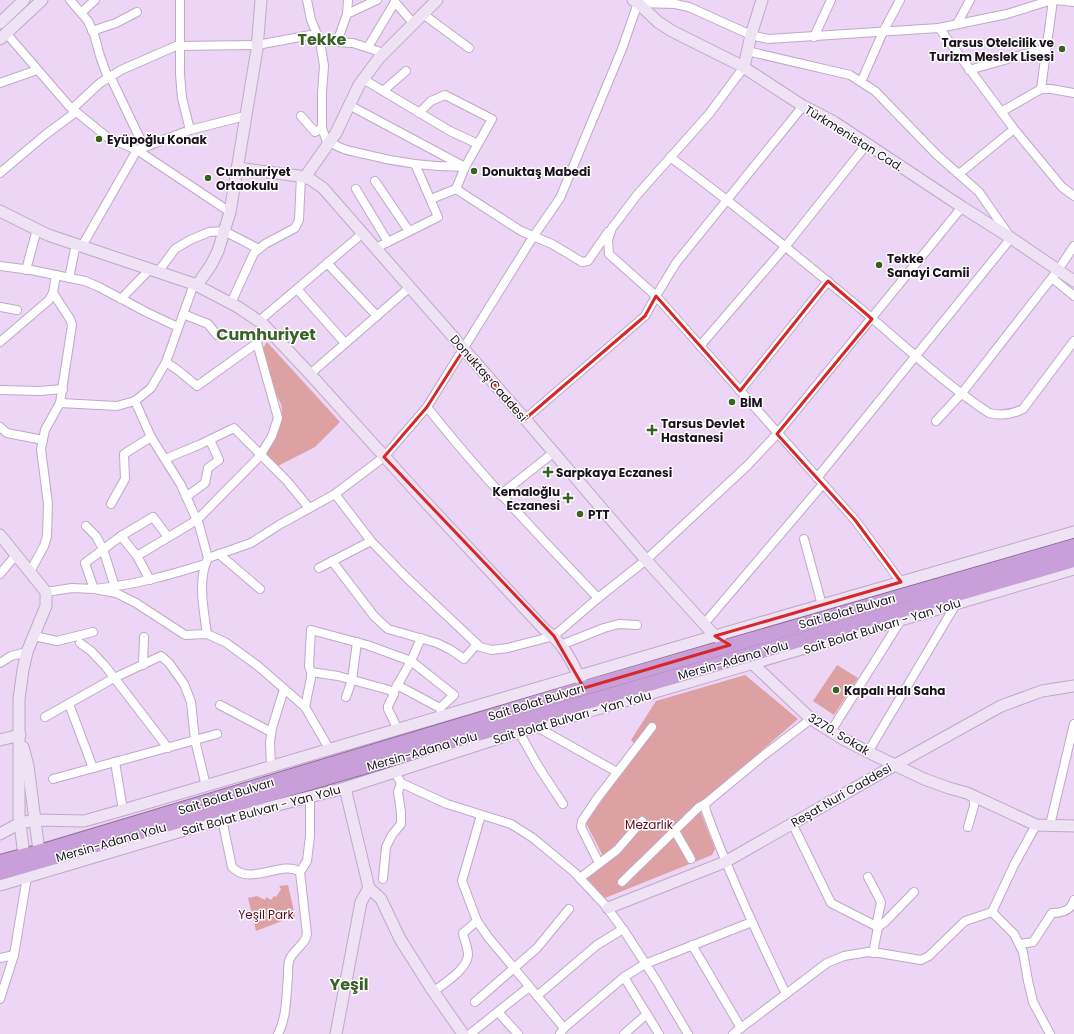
<svg xmlns="http://www.w3.org/2000/svg" width="1074" height="1034" font-family="Poppins,sans-serif">
  <style>
    .green { fill: #dea1a3 }
    .lines { fill: none; stroke-linecap: round; stroke-linejoin: round }
    .street-casing { stroke: #bfa8c8; stroke-width: 10 }
    .secondary-casing { stroke: #bfa8c8; stroke-width: 13 }
    .highway-casing { stroke: #8c6e97; stroke-width: 16 }
    .street { stroke: #fff; stroke-width: 8 }
    .secondary { stroke: #efe2f4; stroke-width: 11 }
    .highway { stroke: #c99fd9; stroke-width: 14 }
    .marked { fill: none; stroke: #d62828; stroke-width: 3; stroke-linejoin: round }
    .poi-dot { fill: #376321; stroke: #fff; stroke-width: 1.5 }
    .labels { text-anchor: middle; dominant-baseline: central; stroke-width: 3; stroke-linejoin: round; paint-order: stroke }
    .poi-label { font-size: 12px; font-weight: bold; fill: #1a121d; stroke: #fff; text-anchor: start }
    .street-label { font-size: 12px; fill: #1a121d; stroke: #fff }
    .park-label { font-size: 12px; fill: #590c1b; stroke: #fff }
    .district-label { font-size: 16px; font-weight: bold; fill: #396125; stroke: #fff }
  </style>
  <rect width="100%" height="100%" fill="#edd5f6"/>
  <g class="green">
    <path d="M267,342L340,422L315,447L276,467L266,458V455L274,439L280,425L282,411L281,404L275,392L263,353V348Z"/>
    <path d="M837,665L858,678L834,715L813,701Z"/>
    <path d="M745,675L798,719L698,806L715,849L712,855L605,898L584,875L603,856L586,823L639,748L631,740L656,701Z"/>
    <path d="M288,885L295,916L256,931L248,898L257,896L265,900L266,897L271,900L274,896L276,897L281,889L279,886Z"/>
  </g>
  <g class="lines">
    <defs>
      <g id="street">
        <path d="M70,0L88,21L94,34L100,56L108,78"/>
        <path d="M180,0V74L182,98L190,130"/>
        <path d="M307,0L311,20L320,41L324,66L322,93V128L328,145"/>
        <path d="M395,0V2L413,23"/>
        <path d="M1055,0L1074,2"/>
        <path d="M638,3L675,4L689,7L751,35L768,39L939,28L1007,14L1052,0"/>
        <path d="M82,12L95,0"/>
        <path d="M347,14L377,0"/>
        <path d="M423,14L469,48"/>
        <path d="M957,24L970,0"/>
        <path d="M939,28L1014,129L1062,187L1074,196"/>
        <path d="M92,31L116,23L137,12"/>
        <path d="M6,33L69,106L107,137L137,150L230,212"/>
        <path d="M814,37L831,0"/>
        <path d="M320,41L353,43L384,53"/>
        <path d="M337,42L347,14L348,0"/>
        <path d="M368,47L395,2"/>
        <path d="M747,51L850,75L875,91L937,155L979,192L1011,238L817,478"/>
        <path d="M744,67L709,114L637,195L612,228L608,240L609,254L656,296L855,520L901,582"/>
        <path d="M969,70L1046,48"/>
        <path d="M110,76L144,147"/>
        <path d="M363,79L450,131L478,144"/>
        <path d="M861,82L883,32L900,0"/>
        <path d="M0,83L37,70"/>
        <path d="M1041,89L1053,0"/>
        <path d="M383,91L406,71"/>
        <path d="M349,105L463,166"/>
        <path d="M72,109L100,83L121,70L176,46L257,45L316,34"/>
        <path d="M1001,112L1041,89H1051L1074,93"/>
        <path d="M419,113L431,101L445,95L492,119L465,167L456,189L521,231L552,244L582,262L588,261L608,232"/>
        <path d="M301,116L315,132L322,128"/>
        <path d="M330,142C342,150 350,151 364,154C398,163 430,167 465,167"/>
        <path d="M670,157C738,207 802,260 867,314C907,348 945,384 989,413C1001,416 1013,414 1023,409L1074,341"/>
        <path d="M0,173L45,135L76,112"/>
        <path d="M959,174L1014,129"/>
        <path d="M375,181L409,231"/>
        <path d="M356,189L388,242"/>
        <path d="M431,199L456,189"/>
        <path d="M82,246L137,150L190,130L245,116"/>
        <path d="M376,248L438,217L415,164"/>
        <path d="M327,263L377,316"/>
        <path d="M0,266L31,270L85,281L99,287L148,313L178,327"/>
        <path d="M26,270L37,229"/>
        <path d="M158,272L175,249L190,240L209,232L224,231L259,249"/>
        <path d="M69,278L76,244"/>
        <path d="M1052,278L1074,296"/>
        <path d="M297,289L345,343"/>
        <path d="M121,299L150,269"/>
        <path d="M231,303L254,253L265,244L295,228L299,220L301,176"/>
        <path d="M0,307L17,310"/>
        <path d="M183,314L208,324L217,335"/>
        <path d="M259,321L363,233"/>
        <path d="M0,342L49,300L53,293L56,275"/>
        <path d="M700,346L785,247L867,144"/>
        <path d="M166,362L179,371L197,386L257,343L263,324"/>
        <path d="M310,374L410,287"/>
        <path d="M0,390L40,391L63,389"/>
        <path d="M740,391L828,281"/>
        <path d="M135,401L151,437L181,485L199,525L208,558C197,580 204,611 207,634"/>
        <path d="M60,403L117,406L135,401L151,388L166,362L194,284"/>
        <path d="M427,407C480,474 539,536 598,598"/>
        <path d="M525,419L645,316L656,296L676,263L803,106"/>
        <path d="M936,421L962,393L1058,270L1074,246"/>
        <path d="M0,427L7,433L43,440"/>
        <path d="M165,459L201,444L234,428L287,481L309,508"/>
        <path d="M335,494L371,541L406,577L480,647L492,650L508,648L554,636L598,598L646,560L748,465L777,434L962,207"/>
        <path d="M500,495L553,453"/>
        <path d="M186,497L205,483L208,468L219,460L210,440"/>
        <path d="M111,504L125,479L124,454L151,437"/>
        <path d="M86,526L96,536L103,549L115,587"/>
        <path d="M121,536L137,556L150,580"/>
        <path d="M168,537L153,517L121,536L85,563L94,589C134,585 167,576 205,564"/>
        <path d="M804,539L822,605"/>
        <path d="M219,554L260,589"/>
        <path d="M137,556L197,520L260,456L272,436L278,418L257,343"/>
        <path d="M208,558L251,543L279,525L335,494L384,457L427,407L533,237L560,198L622,49L639,0"/>
        <path d="M332,561L374,616L388,629L437,643L451,650L464,659L477,644"/>
        <path d="M319,568L371,541"/>
        <path d="M30,572L44,546L47,536L48,504L41,449L45,430L60,403L72,325L70,319L53,293"/>
        <path d="M0,574L16,555"/>
        <path d="M46,592L72,588L94,589L116,593L136,603L185,635L207,634L225,642L258,666L305,707L330,750"/>
        <path d="M704,624L823,484"/>
        <path d="M34,636L57,641L93,632"/>
        <path d="M80,643L91,651L106,667L168,748"/>
        <path d="M561,645L604,628L619,624L637,625"/>
        <path d="M0,663L11,656L27,652"/>
        <path d="M143,665L144,637"/>
        <path d="M311,672L338,676L389,690L394,694L388,706V709L398,730"/>
        <path d="M397,685L440,708L441,713"/>
        <path d="M393,693L411,661L421,638"/>
        <path d="M346,697L352,680L357,642"/>
        <path d="M69,704L93,768"/>
        <path d="M220,705L271,732"/>
        <path d="M305,707L311,678V672L309,666L311,630L367,645L411,661L454,695L440,708"/>
        <path d="M45,717L114,678L161,656L169,663L184,684L191,702L195,740L206,786"/>
        <path d="M537,727L617,772"/>
        <path d="M831,731L901,620"/>
        <path d="M519,732L538,766L563,804"/>
        <path d="M868,752L956,604"/>
        <path d="M115,762L123,810"/>
        <path d="M271,767L270,742L272,728L284,689"/>
        <path d="M395,772L401,783L447,804L511,824L533,838L574,872L605,905L625,932L656,980L688,1034"/>
        <path d="M53,779L217,734"/>
        <path d="M705,804L706,811C729,874 757,934 786,994"/>
        <path d="M481,815L462,881L477,921L488,937L564,1028"/>
        <path d="M222,819L232,867C250,887 283,859 300,872L307,934C305,946 293,949 289,961C288,966 288,972 288,977C286,996 287,1017 278,1034"/>
        <path d="M792,823L831,903L878,927"/>
        <path d="M1050,825L1074,724"/>
        <path d="M968,827L974,806V796"/>
        <path d="M675,831L691,859"/>
        <path d="M599,863L581,827L582,821L596,800L652,727"/>
        <path d="M300,872L307,861L310,836V798"/>
        <path d="M868,877L881,902L877,922L878,927"/>
        <path d="M580,878L617,850L642,821"/>
        <path d="M383,879L386,847L392,835L401,824V812L398,792L401,783"/>
        <path d="M622,882L699,807L705,804L764,755L811,719"/>
        <path d="M992,912L1014,934L1023,952L1028,981L1033,1002L1050,1034"/>
        <path d="M1020,944L1033,942L1052,913C1062,913 1071,911 1074,900"/>
        <path d="M692,945L741,1028"/>
        <path d="M873,953L878,927L885,922L914,892"/>
        <path d="M0,958L14,955"/>
        <path d="M624,977L659,1034"/>
        <path d="M433,992C444,983 467,970 468,955C468,947 464,940 463,933L477,921"/>
        <path d="M537,996L597,945L623,929"/>
        <path d="M0,999L14,955L27,877"/>
        <path d="M475,1002L537,948L569,909"/>
        <path d="M498,1012L518,1034"/>
        <path d="M470,1034L529,987"/>
        <path d="M560,1034L564,1028L624,977L645,964L752,922"/>
        <path d="M624,1034L647,1014"/>
        <path d="M733,1034L827,963L844,956L868,952L879,953L921,960L929,956L965,921L992,912L1014,865L1036,825"/>
      </g>
      <g id="secondary">
        <path d="M633,0L638,3L658,22L672,31L740,65L803,106L834,122L962,207L1011,238L1074,281"/>
        <path d="M0,23L24,0"/>
        <path d="M0,39L42,0"/>
        <path d="M744,67L751,35L762,0"/>
        <path d="M237,168L299,176L310,179L323,188L525,419L646,560L715,636L720,639"/>
        <path d="M305,177L336,133L359,85L379,58L437,0"/>
        <path d="M0,211L48,235L194,284L238,307L263,324L310,374L420,496L544,629C563,642 573,663 582,683"/>
        <path d="M197,285L211,265L218,251L230,212L257,49L261,0"/>
        <path d="M0,535L46,592V606L27,652L23,670L19,699V816L25,863"/>
        <path d="M748,661L753,664L811,719L843,739L868,752L924,779L949,788L967,793L1036,825L1074,826"/>
        <path d="M0,740L20,735"/>
        <path d="M23,747L28,766L40,859"/>
        <path d="M345,788L369,888L381,899L400,939L431,988L463,1034"/>
        <path d="M0,834L20,823L36,820L84,821L123,810L715,636L1074,532"/>
        <path d="M0,885L222,819L345,788L502,737L1074,569"/>
        <path d="M608,908L725,862L895,765L1001,706L1042,691L1074,686"/>
        <path d="M336,1034L361,902L369,888"/>
      </g>
      <g id="highway">
        <path d="M0,862L53,848L584,688L1074,546"/>
        <path d="M0,873L1074,560"/>
      </g>
    </defs>
    <use href="#street" class="street-casing"/>
    <use href="#secondary" class="secondary-casing"/>
    <use href="#highway" class="highway-casing"/>
    <use href="#street" class="street"/>
    <use href="#secondary" class="secondary"/>
    <use href="#highway" class="highway"/>
  </g>
  <path class="marked" d="M828,281L872,319L777,434L855,520L901,582L715,636L730,645L584,688L554,636L384,457L427,407L464,349L525,419L645,316L656,296L740,391Z"/>
  <g class="poi-dot">
    <circle cx="1062" cy="49" r="4"/>
    <circle cx="99" cy="139" r="4"/>
    <circle cx="474" cy="171" r="4"/>
    <circle cx="208" cy="178" r="4"/>
    <circle cx="879" cy="265" r="4"/>
    <circle cx="732" cy="402" r="4"/>
    <path d="M650 424h4v4h4v4h-4v4h-4v-4h-4v-4h4z"/>
    <path d="M546 466h4v4h4v4h-4v4h-4v-4h-4v-4h4z"/>
    <path d="M566 492h4v4h4v4h-4v4h-4v-4h-4v-4h4z"/>
    <circle cx="580" cy="514" r="4"/>
    <circle cx="836" cy="690" r="4"/>
  </g>
  <g class="labels">
    <g class="poi-label">
      <text x="1054" y="42" text-anchor="end">Tarsus Otelcilik ve<tspan x="1054" dy="14">Turizm Meslek Lisesi</tspan></text>
      <text x="107" y="139">Eyüpoğlu Konak</text>
      <text x="216" y="171">Cumhuriyet<tspan x="216" dy="14">Ortaokulu</tspan></text>
      <text x="482" y="171">Donuktaş Mabedi</text>
      <text x="887" y="258">Tekke<tspan x="887" dy="14">Sanayi Camii</tspan></text>
      <text x="740" y="402">BİM</text>
      <text x="661" y="423">Tarsus Devlet<tspan x="661" dy="14">Hastanesi</tspan></text>
      <text x="556" y="472">Sarpkaya Eczanesi</text>
      <text x="560" y="491" text-anchor="end">Kemaloğlu<tspan x="560" dy="14">Eczanesi</tspan></text>
      <text x="588" y="514">PTT</text>
      <text x="844" y="690">Kapalı Halı Saha</text>
    </g>
    <g class="street-label">
      <text transform="translate(854 138) rotate(32)">Türkmenistan Cad.</text>
      <text transform="translate(489 378) rotate(49)">Donuktaş Caddesi</text>
      <text transform="translate(847 611) rotate(-16)">Sait Bolat Bulvarı</text>
      <text transform="translate(882 626) rotate(-17)">Sait Bolat Bulvarı - Yan Yolu</text>
      <text transform="translate(733 660) rotate(-16)">Mersin-Adana Yolu</text>
      <text transform="translate(536 702) rotate(-17)">Sait Bolat Bulvarı</text>
      <text transform="translate(572 717) rotate(-16)">Sait Bolat Bulvarı - Yan Yolu</text>
      <text transform="translate(839 734) rotate(31)">3270. Sokak</text>
      <text transform="translate(422 751) rotate(-16)">Mersin-Adana Yolu</text>
      <text transform="translate(841 795) rotate(-30)">Reşat Nuri Caddesi</text>
      <text transform="translate(226 796) rotate(-17)">Sait Bolat Bulvarı</text>
      <text transform="translate(261 810) rotate(-15)">Sait Bolat Bulvarı - Yan Yolu</text>
      <text transform="translate(111 842) rotate(-16)">Mersin-Adana Yolu</text>
    </g>
    <g class="park-label">
      <text x="649" y="824">Mezarlık</text>
      <text x="266" y="914">Yeşil Park</text>
    </g>
    <g class="district-label">
      <text x="322" y="39">Tekke</text>
      <text x="266" y="334">Cumhuriyet</text>
      <text x="349" y="984">Yeşil</text>
    </g>
  </g>
</svg>
